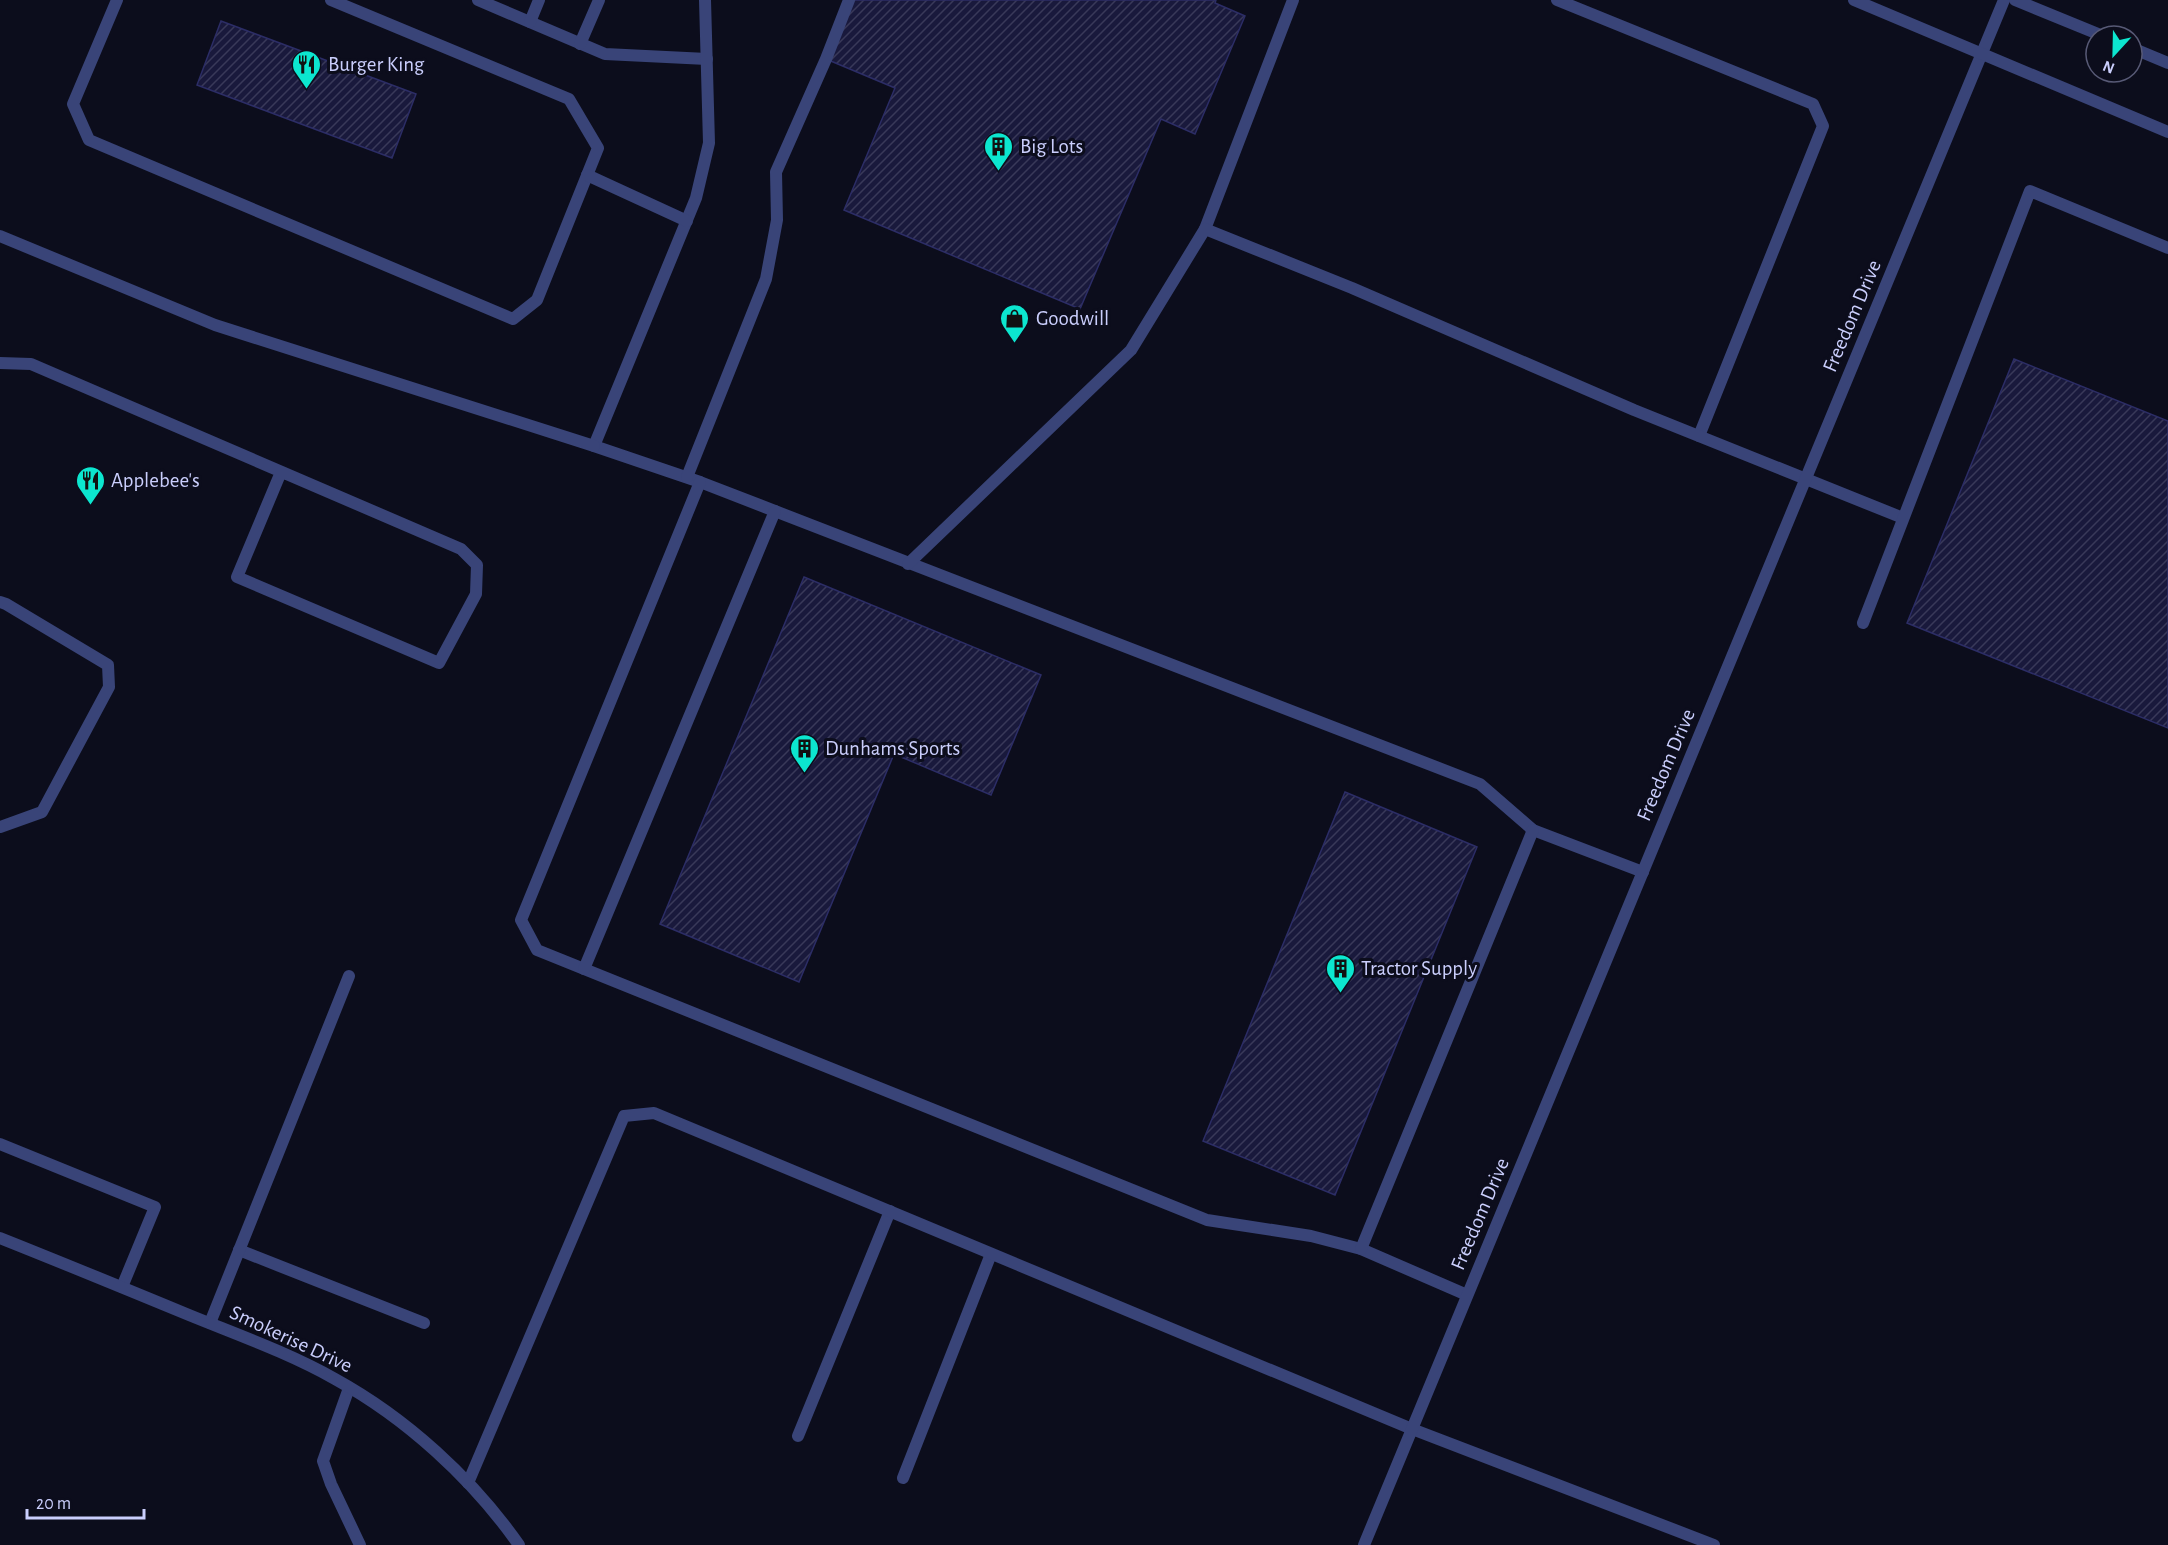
<svg xmlns="http://www.w3.org/2000/svg" width="2168" height="1545" font-family="'Alegreya Sans',sans-serif">
  <style>
    .building { fill: url(#building-hatch); stroke: #2c2d66; stroke-width: 1.5 }
    .lines { fill: none; stroke-linecap: round; stroke-linejoin: round }
    .service { stroke: #394478; stroke-width: 12 }
    .minor { stroke: #394478; stroke-width: 12 }
    .tertiary { stroke: #394478; stroke-width: 12 }
    .labels { text-anchor: middle; dominant-baseline: central; stroke-width: 6; stroke-linejoin: round; paint-order: stroke }
    .poi-label { font-size: 21px; fill: #cacefc; stroke: #0c0d1c; text-anchor: start }
    .street-label { font-size: 21px; fill: #cacefc; stroke: #0c0d1c }
  </style>
  <defs>
    <pattern id="building-hatch" width="6" height="6" patternUnits="userSpaceOnUse" patternTransform="scale(1.5)"><rect width="6" height="6" fill="#19193c"/><path d="M-1 1l2-2M0 6l6-6M5 7l2-2" fill="none" stroke="#393959"/></pattern>
  </defs>
  <rect width="100%" height="100%" fill="#0c0d1c"/>
  <g class="building">
    <path d="M851,0H1216L1215,3L1245,16L1195,134L1161,119L1080,309L844,210L895,88L826,59Z"/>
    <path d="M221,21L416,94L392,158L197,85Z"/>
    <path d="M2014,359L2168,421V728L1907,623Z"/>
    <path d="M804,577L1041,675L991,795L894,754L799,982L660,924Z"/>
    <path d="M1345,792L1477,847L1335,1195L1203,1141Z"/>
  </g>
  <g class="lines">
    <g class="service">
      <path d="M117,0L73,104L89,140L513,319L537,300L598,148L569,99L331,0"/>
      <path d="M478,0L605,54L707,59"/>
      <path d="M705,0L709,143L696,198L594,446L700,482L1480,784L1533,830L1643,872"/>
      <path d="M1557,0L1813,104L1823,126L1699,436"/>
      <path d="M530,22L539,0"/>
      <path d="M580,44L599,0"/>
      <path d="M587,175L687,221"/>
      <path d="M1205,229L1293,0"/>
      <path d="M0,236L215,325L594,446"/>
      <path d="M0,363L31,364L461,549L477,565L476,594L439,663L237,577L281,472"/>
      <path d="M687,477L766,279L777,220L776,172L826,59L849,0"/>
      <path d="M700,482L521,920L537,950L1207,1220L1311,1236L1361,1249L1467,1295"/>
      <path d="M908,564L1131,350L1205,229L1352,288L1634,410L1903,518"/>
      <path d="M0,602L6,604L108,665L109,687L42,812L0,827"/>
      <path d="M1863,623L2030,191L2168,248"/>
      <path d="M584,969L775,511"/>
      <path d="M0,1144L155,1207L122,1287"/>
      <path d="M1361,1249L1533,830"/>
      <path d="M239,1250L424,1323"/>
      <path d="M210,1323L349,976"/>
      <path d="M349,1388L323,1461L331,1484L360,1545"/>
      <path d="M798,1436L890,1211"/>
      <path d="M903,1478L991,1254"/>
      <path d="M468,1483L624,1116L654,1113L1412,1429L1714,1545"/>
    </g>
    <g class="minor">
      <path d="M0,1238C63,1263 126,1289 189,1315C238,1335 289,1353 335,1379C406,1418 472,1478 519,1545"/>
      <path d="M1364,1545L2004,0"/>
    </g>
    <g class="tertiary">
      <path d="M1854,0L2168,132"/>
      <path d="M2015,0L2103,36"/>
      <path d="M2132,48L2168,63"/>
    </g>
  </g>
  <defs>
    <symbol id="restaurant-pin" viewBox="-11 -11 22 30"><path d="M0 17L-7.5 6A9.5 9.5 0 1 1 7.5 6Z" fill="#0ce6cf" stroke="#0c0d1c"/><path d="M-5-6h1v4h1v-4h1v4h1v-4h1v5L-1.5 .5V6h-2V.5L-5-1ZM5-6V6H3V1.5H1.5Q1.5-4 5-6Z" fill="#111"/></symbol>
    <symbol id="building-pin" viewBox="-11 -11 22 30"><path d="M0 17L-7.5 6A9.5 9.5 0 1 1 7.5 6Z" fill="#0ce6cf" stroke="#0c0d1c"/><path d="M-4-6H4V6H1V3H-1V6H-4ZM-2.5-4.3h1.7v1.8h-1.7ZM.8-4.3h1.7v1.8H.8ZM-2.5-1h1.7V.8h-1.7ZM.8-1h1.7V.8H.8Z" fill="#111"/></symbol>
    <symbol id="shop-pin" viewBox="-11 -11 22 30"><path d="M0 17L-7.5 6A9.5 9.5 0 1 1 7.5 6Z" fill="#0ce6cf" stroke="#0c0d1c"/><path d="M-5-2.5h2.3a2.7 3.5 0 0 1 5.4 0H5L5.5 6h-11ZM-1.5-2.5h3a1.5 2.3 0 0 0-3 0Z" fill="#111"/></symbol>
  </defs>
  <g fill-rule="evenodd">
    <use href="#restaurant-pin" x="290" y="48" width="33" height="45"/>
    <use href="#building-pin" x="982" y="130" width="33" height="45"/>
    <use href="#shop-pin" x="998" y="302" width="33" height="45"/>
    <use href="#restaurant-pin" x="74" y="464" width="33" height="45"/>
    <use href="#building-pin" x="788" y="732" width="33" height="45"/>
    <use href="#building-pin" x="1324" y="952" width="33" height="45"/>
  </g>
  <g class="labels">
    <g class="poi-label">
      <text x="328" y="64">Burger King</text>
      <text x="1020" y="146">Big Lots</text>
      <text x="1036" y="318">Goodwill</text>
      <text x="111" y="480">Applebee's</text>
      <text x="825" y="748">Dunhams Sports</text>
      <text x="1361" y="968">Tractor Supply</text>
    </g>
    <g class="street-label">
      <text transform="translate(1852 316) rotate(-67)">Freedom Drive</text>
      <text transform="translate(1666 765) rotate(-67)">Freedom Drive</text>
      <text transform="translate(1480 1214) rotate(-67)">Freedom Drive</text>
      <text transform="translate(291 1339) rotate(25)">Smokerise Drive</text>
    </g>
  </g>
  <g transform="translate(2114 54) rotate(202)"><circle r="28" fill="#0c0d1c" stroke="#585a76" stroke-width="1.5"/>
  <path d="M0-4.5L10 22L0 15L-10 22Z" fill="#0ce6cf"/>
  <text y="-9" font-size="16" font-weight="bold" text-anchor="middle" fill="#cacefc">N</text>
  </g>
  <path d="M27 1509v9h117v-9" fill="none" stroke="#cacefc" stroke-width="3"/>
  <text x="36" y="1509" font-size="18" fill="#cacefc" stroke="#0c0d1c" stroke-width="4.5" paint-order="stroke">20 m</text>
</svg>
